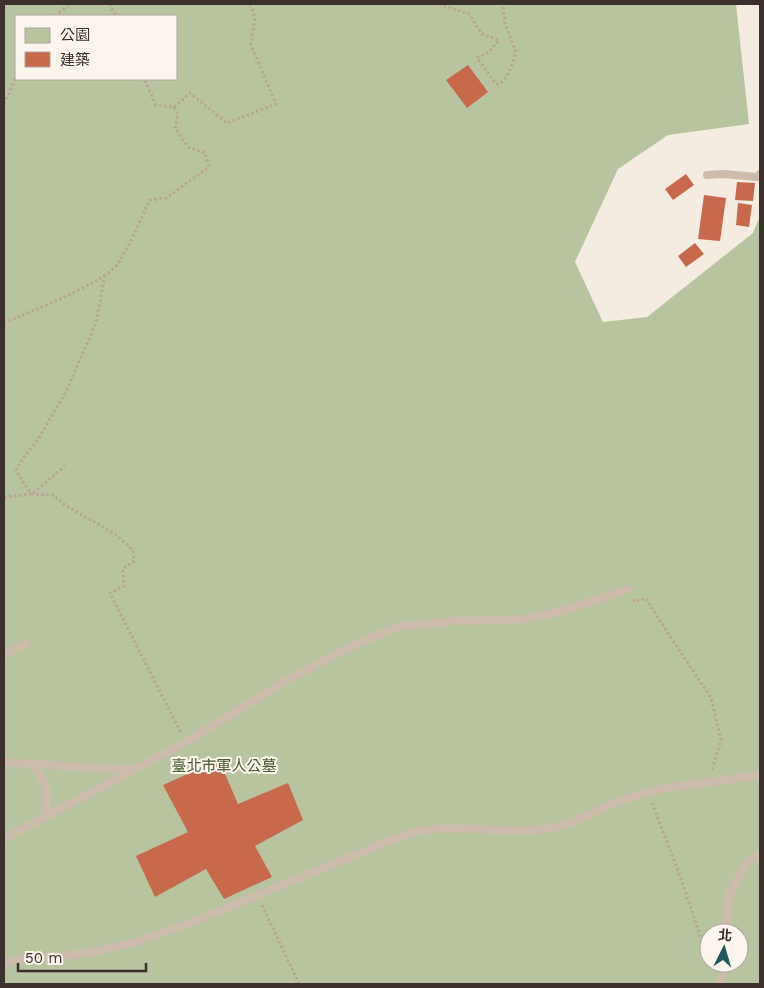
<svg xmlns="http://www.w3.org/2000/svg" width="764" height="988" font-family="'Work Sans','Noto Sans TC',sans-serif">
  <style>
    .green { fill: #b8c4a0; fill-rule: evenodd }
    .building { fill: #c8694b }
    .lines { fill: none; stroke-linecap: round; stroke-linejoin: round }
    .path { stroke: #b9a596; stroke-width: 3; stroke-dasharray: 2.5 2.5; stroke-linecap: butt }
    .service { stroke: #cdbbac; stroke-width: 8 }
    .labels { text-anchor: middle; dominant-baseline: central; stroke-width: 4; stroke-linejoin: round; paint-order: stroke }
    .park-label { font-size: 15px; fill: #4a5a2e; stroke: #fbf5ee }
  </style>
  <rect width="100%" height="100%" fill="#f4ebe1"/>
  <path class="green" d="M4,4H736L749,124L668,135L618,169L575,262L603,322L647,317L753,233L760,216V984H4ZM16,16H176V79H16ZM709,933H739V963H709Z"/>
  <g class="building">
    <path d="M468,65L488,92L467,108L446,80Z"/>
    <path d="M686,174L694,185L673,200L665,189Z"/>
    <path d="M737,182L755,183L753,201L735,200Z"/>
    <path d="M704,195L726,198L720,241L698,239Z"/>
    <path d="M738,203L752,205L749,227L736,225Z"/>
    <path d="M695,243L704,254L686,267L678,256Z"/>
    <path d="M219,760L238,804L288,783L303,820L255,846L272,877L224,899L206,869L155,897L136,856L188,832L163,785Z"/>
  </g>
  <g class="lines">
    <g class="path">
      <path d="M109,4L116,16"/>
      <path d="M439,4L469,14L482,34L499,40L489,52L477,58L496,84H500L509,73L516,52L505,24L503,4"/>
      <path d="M55,16L69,4"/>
      <path d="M4,104L16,77"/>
      <path d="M174,107L190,93L227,123L276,104L251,45L255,17L250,4"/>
      <path d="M105,275L96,323L66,392L37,441L26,454L16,470L24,484L32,494L53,495L65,505L115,534L133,550L134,561L123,569L124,586L110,593L181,733"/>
      <path d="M4,323C30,311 105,284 119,262C131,243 140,220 150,200L166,198L209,167L205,153L188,147L175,128L178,115L174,107L156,105L144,79"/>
      <path d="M4,497L32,494L65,466"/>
      <path d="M634,599L635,602L645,598L711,698L721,740L712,770"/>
      <path d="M652,803L680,876L709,962"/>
      <path d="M262,905L299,984"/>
    </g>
    <g class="service">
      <path d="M707,175L724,174L757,177L760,174"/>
      <path d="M4,655L26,644"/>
      <path d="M4,762L32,764C49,785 48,792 45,817"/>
      <path d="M32,764L133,770"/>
      <path d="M4,839L186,742L287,680L348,648L396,627L455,621L523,619L559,612L629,589"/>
      <path d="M725,933L730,892L745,865L760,854"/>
      <path d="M4,962L88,953L137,942L190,923L396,838C403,836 410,833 418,831C457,824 503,834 544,829C571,826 592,812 616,802C630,796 646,795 660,789L760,775"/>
      <path d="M721,984L724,963"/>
    </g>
  </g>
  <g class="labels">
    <g class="park-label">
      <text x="224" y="766">臺北市軍人公墓</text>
    </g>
  </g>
  <rect width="764" height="988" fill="none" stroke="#3b302b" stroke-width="10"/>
  <rect x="15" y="15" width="162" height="65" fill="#fbf5ee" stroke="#aea6a0"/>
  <rect x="25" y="28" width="25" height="15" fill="#b8c4a0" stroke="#aea6a0"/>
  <text x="60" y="40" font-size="15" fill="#3b302b">公園</text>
  <rect x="25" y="52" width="25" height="15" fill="#c8694b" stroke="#aea6a0"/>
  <text x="60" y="65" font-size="15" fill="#3b302b">建築</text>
  <g transform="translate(724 948) rotate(5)"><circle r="24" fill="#fbf5ee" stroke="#aea6a0"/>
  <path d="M0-4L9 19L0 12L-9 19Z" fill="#1f5a5e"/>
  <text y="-8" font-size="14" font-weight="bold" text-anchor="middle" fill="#3b302b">北</text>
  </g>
  <path d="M18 963v8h128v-8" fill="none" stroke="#3b302b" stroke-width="2.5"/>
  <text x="25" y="963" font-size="15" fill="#3b302b" stroke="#fbf5ee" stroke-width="4" paint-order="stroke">50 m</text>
</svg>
